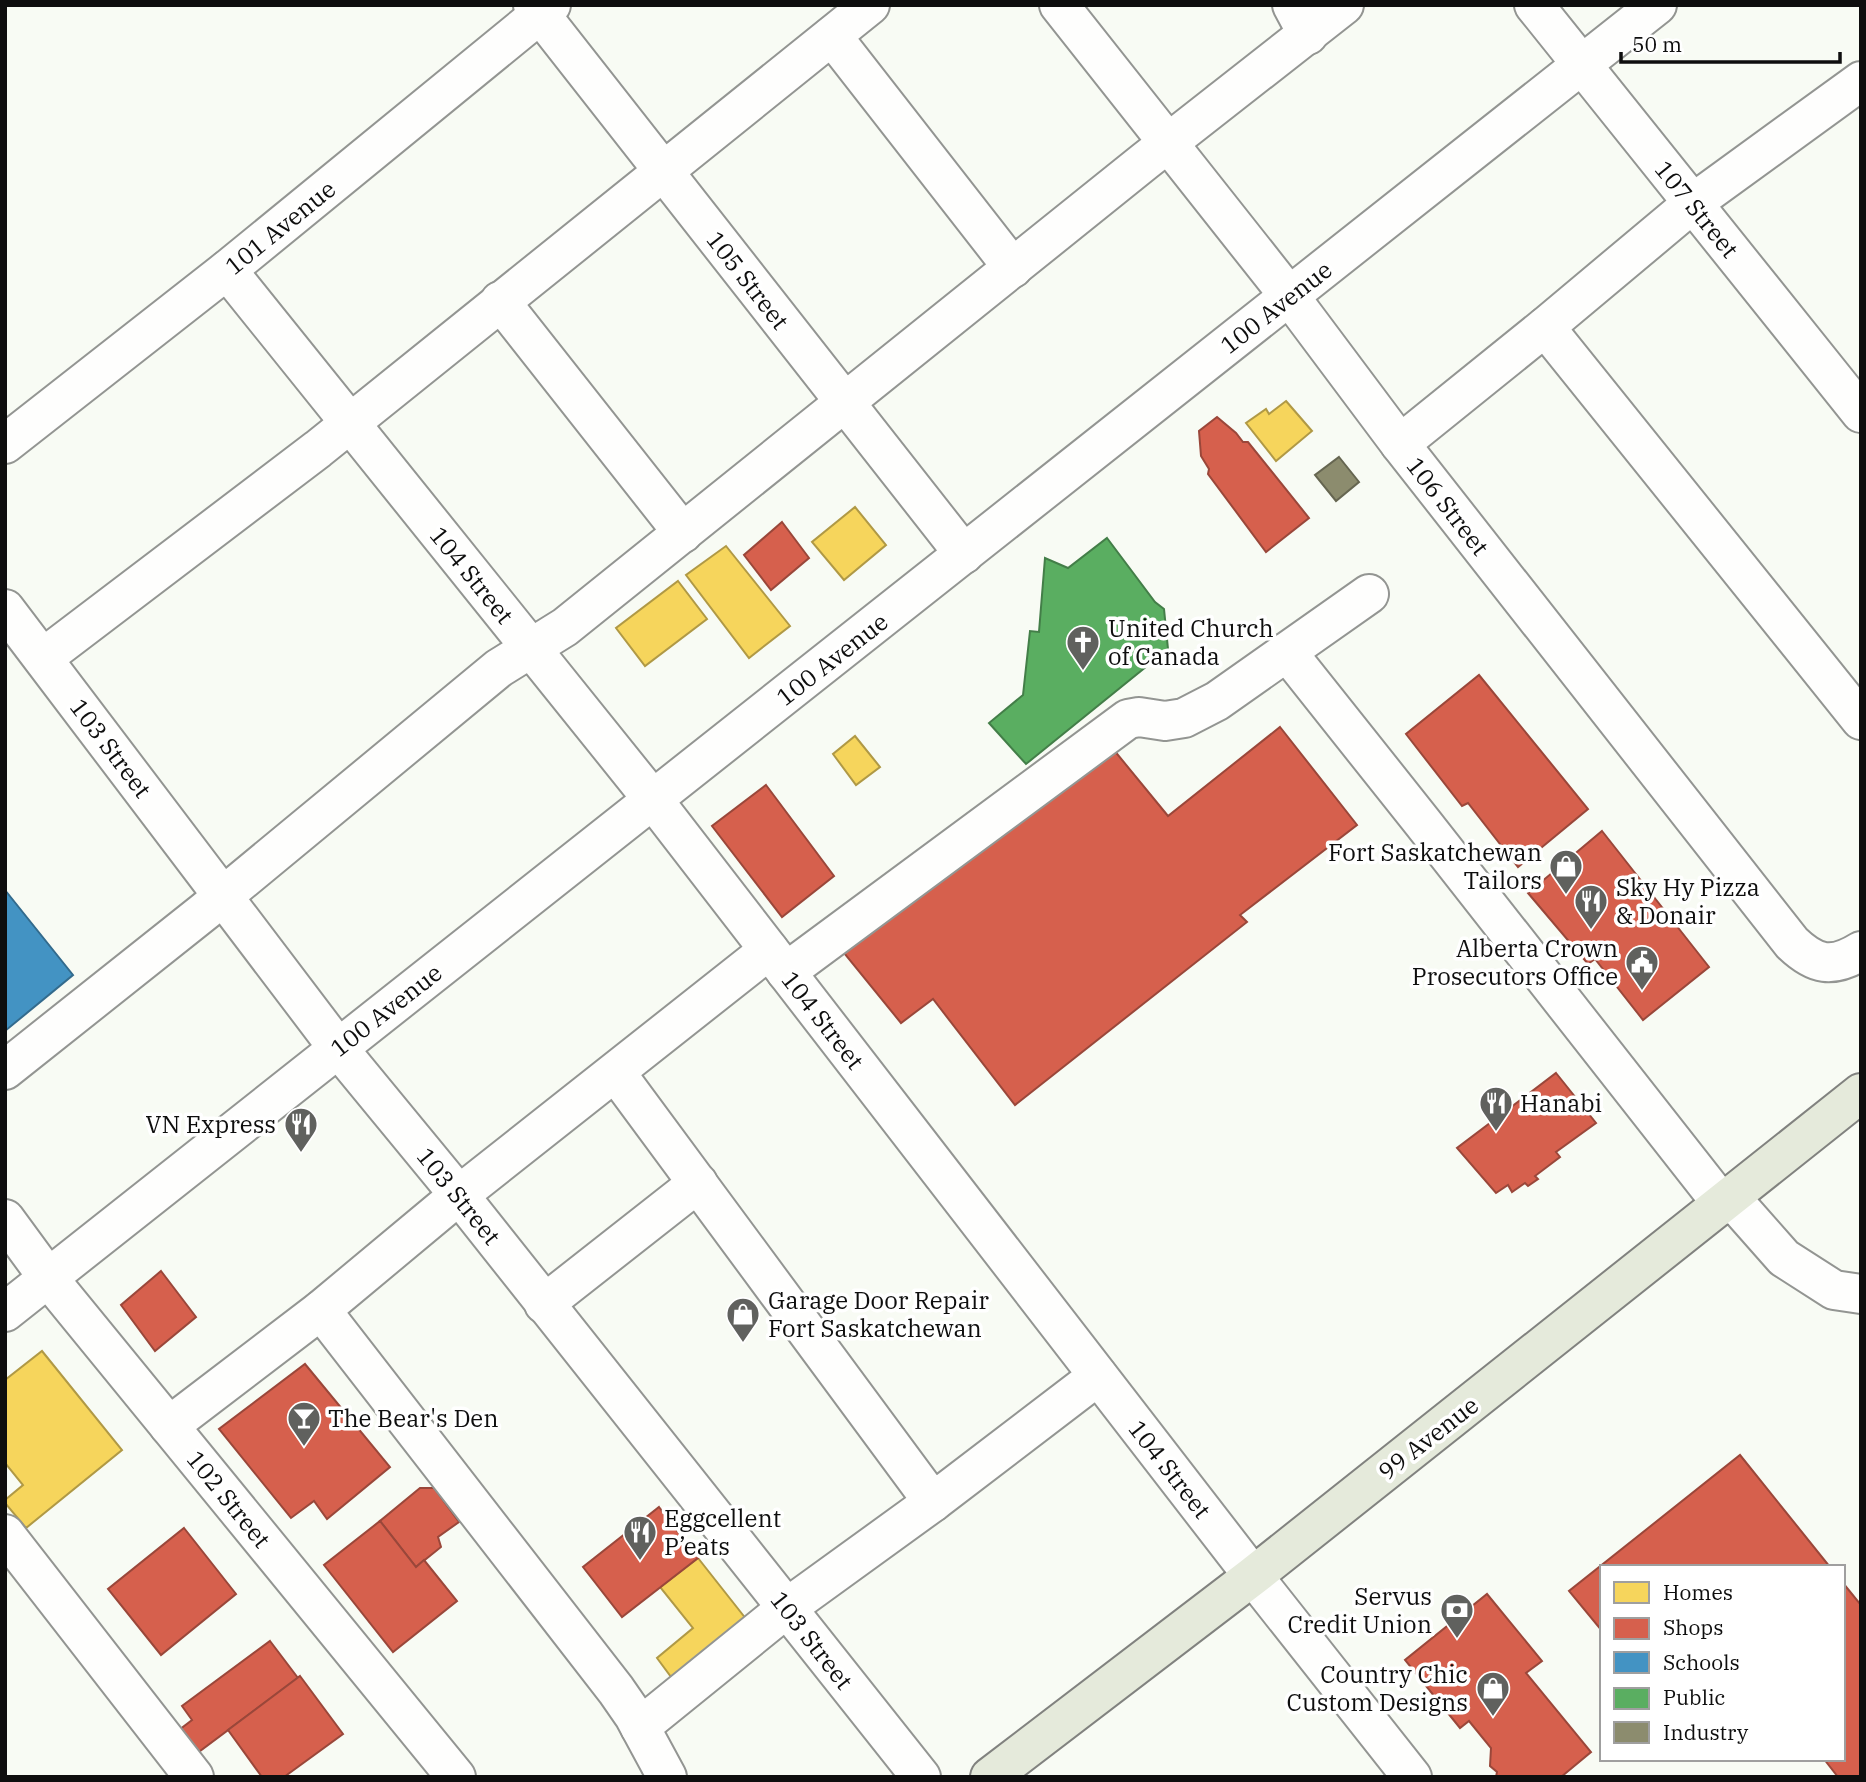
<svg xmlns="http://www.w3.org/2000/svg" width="1866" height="1782" font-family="'IBM Plex Serif',serif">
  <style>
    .homes { fill: #f6d55c; stroke: #b09945; stroke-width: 2 }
    .shops { fill: #d6604d; stroke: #9a473a; stroke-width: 2 }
    .schools { fill: #4393c3; stroke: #336b8d; stroke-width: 2 }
    .public { fill: #5aae61; stroke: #437e48; stroke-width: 2 }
    .industry { fill: #8c8c6e; stroke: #666651; stroke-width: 2 }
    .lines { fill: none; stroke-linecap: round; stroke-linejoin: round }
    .minor-casing { stroke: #939592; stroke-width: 42 }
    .major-casing { stroke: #81827f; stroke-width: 42 }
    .minor { stroke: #fefefd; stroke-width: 38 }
    .major { stroke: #e5eadb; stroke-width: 38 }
    .labels { text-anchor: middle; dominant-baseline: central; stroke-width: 7; stroke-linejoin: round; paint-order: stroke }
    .street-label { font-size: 24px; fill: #0e0e0e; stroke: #fff }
    .poi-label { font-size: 24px; fill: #0e0e0e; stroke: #fff; text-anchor: start }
  </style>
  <rect width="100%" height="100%" fill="#f8fbf4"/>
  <g class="homes">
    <path d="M1286,401L1312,431L1276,461L1246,423L1266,409L1269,414Z"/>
    <path d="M855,507L886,545L844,580L812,542Z"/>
    <path d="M726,546L790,626L749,658L686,575Z"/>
    <path d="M678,581L707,619L645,666L616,628Z"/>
    <path d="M855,736L880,767L856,785L833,754Z"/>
    <path d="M42,1351L122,1450L26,1528L5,1503V1500L23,1485L5,1463V1380Z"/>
    <path d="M698,1558L754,1629L680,1689L657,1658L693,1628L660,1587Z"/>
  </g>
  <g class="shops">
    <path d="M1217,417L1236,433L1243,442H1248L1309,518L1266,552L1208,474L1209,469L1201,456L1199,431Z"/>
    <path d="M782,522L809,558L771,590L744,555Z"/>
    <path d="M1479,675L1588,809L1518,867L1468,803L1462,806L1406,734Z"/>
    <path d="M1280,727L1357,825L1240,915L1247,922L1015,1105L933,999L901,1023L844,953L1109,744L1168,816Z"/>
    <path d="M766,785L834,876L782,917L712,826Z"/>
    <path d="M1602,831L1709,967L1643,1020L1595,959L1588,964L1528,893Z"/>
    <path d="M1556,1073L1596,1123L1556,1152L1560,1157L1535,1176L1538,1179L1528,1186L1525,1183L1512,1192L1508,1185L1496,1193L1457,1148Z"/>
    <path d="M161,1271L196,1317L155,1351L121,1305Z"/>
    <path d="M305,1364L390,1467L327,1519L314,1501L291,1518L219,1429Z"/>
    <path d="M1740,1455L1830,1567H1602V1631L1569,1591Z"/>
    <path d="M420,1488H434L459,1522L438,1537L441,1547L416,1567L380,1521Z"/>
    <path d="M659,1507L698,1558L622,1617L583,1567Z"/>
    <path d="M380,1521L416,1567L424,1560L457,1601L393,1652L324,1565Z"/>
    <path d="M184,1528L236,1594L161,1655L108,1589Z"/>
    <path d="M1843,1583L1861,1605V1777H1838L1824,1759H1843Z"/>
    <path d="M1487,1594L1542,1661L1526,1673L1591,1752L1561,1777H1496L1497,1772L1490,1766L1491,1748L1469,1721L1460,1728L1405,1660Z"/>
    <path d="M270,1641L298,1678L196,1754L179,1730L192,1720L182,1706Z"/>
    <path d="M300,1676L343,1734L284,1777H262L228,1730Z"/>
  </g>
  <path class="schools" d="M5,890L73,975L5,1031Z"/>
  <path class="public" d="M1107,538L1155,602L1164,609L1168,649L1026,764L989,723L1023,695L1030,631L1039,632L1045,558L1068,568Z"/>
  <path class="industry" d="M1339,457L1359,482L1336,501L1315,475Z"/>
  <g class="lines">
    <defs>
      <g id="minor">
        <path d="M533,5L964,554"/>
        <path d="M1059,5L1290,297L1400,444L1792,943C1815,965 1832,969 1861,951"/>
        <path d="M1292,5L1308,35"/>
        <path d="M1534,5L1861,413"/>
        <path d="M832,36L1013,268"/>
        <path d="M227,270L654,801L1253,1576L1412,1777"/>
        <path d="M500,301L683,533"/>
        <path d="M1545,327L1861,720"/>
        <path d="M5,444L227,270L551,5"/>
        <path d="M1400,444L1545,327L1693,203L1861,81"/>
        <path d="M5,609L338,1048L459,1195L921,1777"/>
        <path d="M1287,652L1423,823L1723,1205"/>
        <path d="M43,658L318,449L870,5"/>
        <path d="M786,972L1128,719L1139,717L1165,721L1184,718L1217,701L1369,594"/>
        <path d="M5,1070L205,911L499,668L565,627L1145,161L1344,5"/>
        <path d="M616,1073L933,1502L1098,1376"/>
        <path d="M1731,1198L1784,1258L1834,1290L1861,1294"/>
        <path d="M5,1219L49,1279L456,1777"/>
        <path d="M544,1304L698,1183"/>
        <path d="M321,1310L616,1690L634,1716L667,1777"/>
        <path d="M5,1312L1657,5"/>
        <path d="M169,1426L321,1310L459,1195L769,950"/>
        <path d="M5,1534L194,1777"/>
        <path d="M640,1727L788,1607L933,1502"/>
      </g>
      <path id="major" d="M990,1777L1253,1576L1861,1093"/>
    </defs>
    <use href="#minor" class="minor-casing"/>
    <use href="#major" class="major-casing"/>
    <use href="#minor" class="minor"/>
    <use href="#major" class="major"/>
  </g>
  <defs>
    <symbol id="church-pin" viewBox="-11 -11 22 30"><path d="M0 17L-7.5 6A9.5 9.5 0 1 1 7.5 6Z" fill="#60615e" stroke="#fff"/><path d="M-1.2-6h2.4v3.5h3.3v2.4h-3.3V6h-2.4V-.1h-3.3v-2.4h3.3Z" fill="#fff"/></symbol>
    <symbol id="shop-pin" viewBox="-11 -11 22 30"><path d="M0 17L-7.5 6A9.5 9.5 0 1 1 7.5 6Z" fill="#60615e" stroke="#fff"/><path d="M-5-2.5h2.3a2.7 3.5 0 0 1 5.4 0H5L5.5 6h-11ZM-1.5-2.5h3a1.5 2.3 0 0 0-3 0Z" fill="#fff"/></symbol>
    <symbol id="restaurant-pin" viewBox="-11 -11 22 30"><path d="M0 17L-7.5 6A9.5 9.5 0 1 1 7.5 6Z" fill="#60615e" stroke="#fff"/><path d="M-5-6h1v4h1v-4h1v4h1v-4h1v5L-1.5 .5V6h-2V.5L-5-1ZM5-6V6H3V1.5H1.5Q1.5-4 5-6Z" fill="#fff"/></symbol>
    <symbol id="civic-pin" viewBox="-11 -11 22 30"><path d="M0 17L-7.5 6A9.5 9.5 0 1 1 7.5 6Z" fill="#60615e" stroke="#fff"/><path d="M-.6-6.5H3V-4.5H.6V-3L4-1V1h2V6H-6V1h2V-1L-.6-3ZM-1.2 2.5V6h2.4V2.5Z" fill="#fff"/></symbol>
    <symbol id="bar-pin" viewBox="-11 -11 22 30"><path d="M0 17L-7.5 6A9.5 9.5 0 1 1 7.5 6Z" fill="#60615e" stroke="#fff"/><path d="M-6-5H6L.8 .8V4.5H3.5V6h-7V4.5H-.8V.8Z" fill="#fff"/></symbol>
    <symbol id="bank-pin" viewBox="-11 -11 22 30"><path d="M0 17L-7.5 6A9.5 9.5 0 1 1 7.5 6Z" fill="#60615e" stroke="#fff"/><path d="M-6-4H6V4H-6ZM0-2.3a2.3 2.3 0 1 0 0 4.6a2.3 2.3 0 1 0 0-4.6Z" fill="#fff"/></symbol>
  </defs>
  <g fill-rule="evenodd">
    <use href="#church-pin" x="1064" y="623" width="38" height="52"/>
    <use href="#shop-pin" x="1547" y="847" width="38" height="52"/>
    <use href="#restaurant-pin" x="1572" y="882" width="38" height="52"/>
    <use href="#civic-pin" x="1623" y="943" width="38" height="52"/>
    <use href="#restaurant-pin" x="1477" y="1084" width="38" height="52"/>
    <use href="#restaurant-pin" x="282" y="1105" width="38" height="52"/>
    <use href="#shop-pin" x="724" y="1295" width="38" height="52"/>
    <use href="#bar-pin" x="285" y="1399" width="38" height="52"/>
    <use href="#restaurant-pin" x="621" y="1513" width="38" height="52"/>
    <use href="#bank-pin" x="1438" y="1591" width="38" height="52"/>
    <use href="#shop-pin" x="1474" y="1669" width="38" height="52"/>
  </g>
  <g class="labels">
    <g class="street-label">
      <text transform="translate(1697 209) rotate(51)">107 Street</text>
      <text transform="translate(280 227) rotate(-39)">101 Avenue</text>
      <text transform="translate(748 280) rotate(52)">105 Street</text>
      <text transform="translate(1276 307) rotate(-38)">100 Avenue</text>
      <text transform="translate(1448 506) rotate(52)">106 Street</text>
      <text transform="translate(472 575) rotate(51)">104 Street</text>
      <text transform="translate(832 659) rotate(-38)">100 Avenue</text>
      <text transform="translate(111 748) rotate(53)">103 Street</text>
      <text transform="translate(386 1010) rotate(-38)">100 Avenue</text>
      <text transform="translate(823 1020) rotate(52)">104 Street</text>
      <text transform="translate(459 1196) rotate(51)">103 Street</text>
      <text transform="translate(1428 1438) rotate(-38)">99 Avenue</text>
      <text transform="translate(1170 1469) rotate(52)">104 Street</text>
      <text transform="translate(229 1499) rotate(51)">102 Street</text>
      <text transform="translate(812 1640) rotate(52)">103 Street</text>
    </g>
    <g class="poi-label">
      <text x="1108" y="628">United Church<tspan x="1108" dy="28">of Canada</tspan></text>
      <text x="1542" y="852" text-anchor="end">Fort Saskatchewan<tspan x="1542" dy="28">Tailors</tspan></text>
      <text x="1616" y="887">Sky Hy Pizza<tspan x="1616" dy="28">&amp; Donair</tspan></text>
      <text x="1618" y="948" text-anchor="end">Alberta Crown<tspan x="1618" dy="28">Prosecutors Office</tspan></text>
      <text x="1520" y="1103">Hanabi</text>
      <text x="276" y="1124" text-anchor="end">VN Express</text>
      <text x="768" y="1300">Garage Door Repair<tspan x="768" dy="28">Fort Saskatchewan</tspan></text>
      <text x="328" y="1418">The Bear's Den</text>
      <text x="664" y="1518">Eggcellent<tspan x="664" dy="28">P’eats</tspan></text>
      <text x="1432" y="1596" text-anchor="end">Servus<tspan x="1432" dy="28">Credit Union</tspan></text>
      <text x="1468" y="1674" text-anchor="end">Country Chic<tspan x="1468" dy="28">Custom Designs</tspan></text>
    </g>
  </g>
  <rect width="1866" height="1782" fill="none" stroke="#0e0e0e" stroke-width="14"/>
  <rect x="1600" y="1565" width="245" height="196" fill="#ffffff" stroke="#9f9f9f" stroke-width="2"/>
  <rect x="1614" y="1582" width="35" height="21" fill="#f6d55c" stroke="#9f9f9f" stroke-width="2"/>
  <text x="1663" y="1600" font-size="21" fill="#0e0e0e">Homes</text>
  <rect x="1614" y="1618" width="35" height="21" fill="#d6604d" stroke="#9f9f9f" stroke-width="2"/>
  <text x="1663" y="1635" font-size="21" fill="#0e0e0e">Shops</text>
  <rect x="1614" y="1652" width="35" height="21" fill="#4393c3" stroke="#9f9f9f" stroke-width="2"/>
  <text x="1663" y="1670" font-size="21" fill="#0e0e0e">Schools</text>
  <rect x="1614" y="1688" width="35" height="21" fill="#5aae61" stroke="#9f9f9f" stroke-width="2"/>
  <text x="1663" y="1705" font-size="21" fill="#0e0e0e">Public</text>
  <rect x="1614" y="1722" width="35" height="21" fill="#8c8c6e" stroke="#9f9f9f" stroke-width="2"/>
  <text x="1663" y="1740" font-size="21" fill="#0e0e0e">Industry</text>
  <path d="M1621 52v10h219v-10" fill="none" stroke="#0e0e0e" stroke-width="3.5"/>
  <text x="1632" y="52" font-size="21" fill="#0e0e0e" stroke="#ffffff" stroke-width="5" paint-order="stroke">50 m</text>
</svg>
